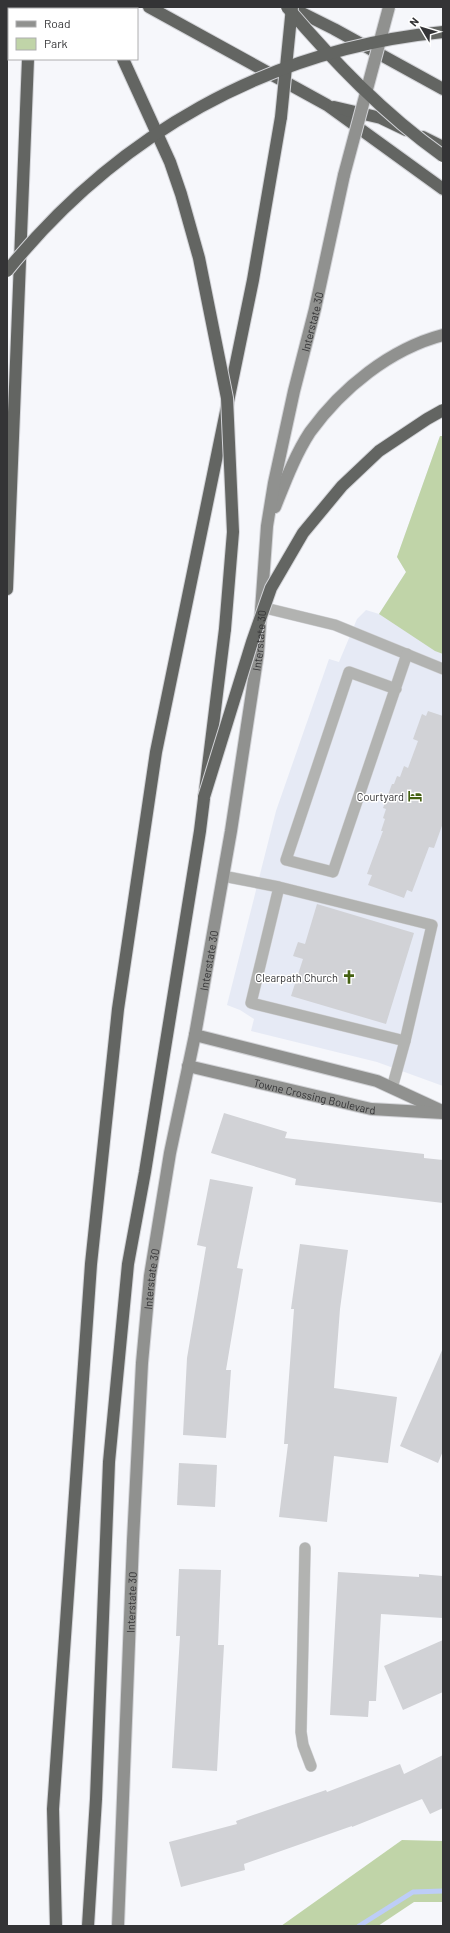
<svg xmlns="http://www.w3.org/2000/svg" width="450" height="1933" font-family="Barlow,sans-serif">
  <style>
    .built { fill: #e6eaf5 }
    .green { fill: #c0d4a8 }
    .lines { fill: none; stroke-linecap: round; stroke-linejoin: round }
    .stream { stroke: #bdcdf8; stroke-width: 5 }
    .building { fill: #d1d2d6 }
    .lane-casing { stroke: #d3d4d8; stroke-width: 12 }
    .secondary-casing { stroke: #d3d4d8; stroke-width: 14 }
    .highway-casing { stroke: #d3d4d8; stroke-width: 14 }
    .lane { stroke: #b2b3b1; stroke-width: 11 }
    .secondary { stroke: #90918f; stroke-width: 12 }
    .highway { stroke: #636562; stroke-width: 12 }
    .secondary-bridge-casing { stroke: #d3d4d8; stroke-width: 14; stroke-linecap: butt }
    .highway-bridge-casing { stroke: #d3d4d8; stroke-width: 14; stroke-linecap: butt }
    .secondary-bridge { stroke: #90918f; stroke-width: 12 }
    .highway-bridge { stroke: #636562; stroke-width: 12 }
    .labels { text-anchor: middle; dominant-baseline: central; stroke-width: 3; stroke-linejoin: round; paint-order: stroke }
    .street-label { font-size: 11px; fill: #343436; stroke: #fff }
    .poi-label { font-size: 11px; fill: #343436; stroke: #fff; text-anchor: end }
  </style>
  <rect width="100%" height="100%" fill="#f6f7fb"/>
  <path class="built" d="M440,436H443V1086L377,1062L251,1031L254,1019L240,1010L227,1005L276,811L329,659L339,662L357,619L366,610L379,614L406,572L397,557Z"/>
  <g class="green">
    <path d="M440,436H443V654L435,651L379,614L406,572L397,557Z"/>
    <path d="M402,1840L443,1841V1902H414L378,1926H281Z"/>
  </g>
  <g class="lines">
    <path class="stream" d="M359,1926L413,1892L443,1891"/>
  </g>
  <g class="building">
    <path d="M428,711L443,716V823L434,848L429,847L412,892L407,890L404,898L368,885L372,875L367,874L383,831H381L385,819L383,818L386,809L383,808L392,784H394L397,776L400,777L404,766L408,768L418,741L413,739L422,714L426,716Z"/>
    <path d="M317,904L414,933L386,1024L291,996L303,959L293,956L298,942L305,944Z"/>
    <path d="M224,1113L287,1132L285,1138L424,1154V1158L443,1160V1203L295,1185L296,1179L211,1153Z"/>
    <path d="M210,1179L253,1187L237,1268L243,1269L226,1370H231L226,1438L183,1435L187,1358L206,1247L197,1245Z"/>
    <path d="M300,1244L348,1250L340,1309L334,1388L397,1397L388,1463L334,1456L327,1522L279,1517L288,1444H284L294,1309H291Z"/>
    <path d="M443,1348V1451L438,1463L400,1446Z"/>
    <path d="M179,1463L217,1465L215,1507L177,1505Z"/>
    <path d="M179,1569L221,1570L218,1645H224L217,1771L172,1768L180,1636H176Z"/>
    <path d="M338,1572L419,1577V1574L443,1576V1618L381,1614L376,1701H369L368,1717L330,1715Z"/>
    <path d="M443,1640V1692L403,1710L384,1666Z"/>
    <path d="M443,1755V1808L430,1814L422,1799L352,1827V1826L244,1864L245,1870L181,1887L169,1842L237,1824L236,1821L326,1790L327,1792L400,1764L404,1774Z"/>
  </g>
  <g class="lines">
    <defs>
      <g id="lane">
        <path d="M261,607L335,625L443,669"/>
        <path d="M396,689L349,672L286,860L333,872L407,654"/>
        <path d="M223,876L279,887L432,925L405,1041L251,1003L279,887"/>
        <path d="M392,1088L405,1041"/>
        <path d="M305,1548L301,1732L303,1745L311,1766"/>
      </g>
      <g id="secondary">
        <path d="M275,507C285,482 295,455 310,432C342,388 390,349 443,335"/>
        <path d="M195,1035L377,1081L442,1111"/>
        <path id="s1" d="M188,1066L371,1109L443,1113"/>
        <path id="s2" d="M118,1926L133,1541L142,1363L150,1276L170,1153L195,1035L231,831L258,653L267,526L274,483L294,391L315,309L344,175"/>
      </g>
      <g id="highway">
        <path d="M98,7L99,9"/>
        <path d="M149,7L327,105L443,189"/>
        <path d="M290,7L334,29L443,89"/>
        <path d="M30,9V7"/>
        <path d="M334,107L381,118L406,130"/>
        <path d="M423,137L443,147"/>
        <path d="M7,589C15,412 20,236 28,59"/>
        <path d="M56,1926L53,1809L91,1264L118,1009L156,752L253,280L281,117"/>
        <path d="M88,1926L96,1799L109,1462L128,1264L145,1172L200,831L225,629"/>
      </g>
    </defs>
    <use href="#lane" class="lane-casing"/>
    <use href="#secondary" class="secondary-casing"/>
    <use href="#highway" class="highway-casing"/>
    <use href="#lane" class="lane"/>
    <use href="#secondary" class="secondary"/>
    <use href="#highway" class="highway"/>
    <defs>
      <path id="secondary-bridge" d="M344,175L389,7"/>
      <g id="highway-bridge">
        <path d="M287,7C334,62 384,114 443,156"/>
        <path d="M123,59L170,162L181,194L199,258L227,398L233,532L225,629"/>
        <path d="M281,117L292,7"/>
        <path d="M7,271C117,135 268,49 443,32"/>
        <path d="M204,797L252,642L271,588L303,533L342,486L379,451L427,419L443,410"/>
      </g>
    </defs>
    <use href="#secondary-bridge" class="secondary-bridge-casing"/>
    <use href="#highway-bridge" class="highway-bridge-casing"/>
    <use href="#secondary-bridge" class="secondary-bridge"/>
    <use href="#highway-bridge" class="highway-bridge"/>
  </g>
  <defs>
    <symbol id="hotel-bare" viewBox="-9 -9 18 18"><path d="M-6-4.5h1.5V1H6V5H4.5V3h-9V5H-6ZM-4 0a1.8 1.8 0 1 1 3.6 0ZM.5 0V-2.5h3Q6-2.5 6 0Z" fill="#456112" stroke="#fff" stroke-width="2.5" paint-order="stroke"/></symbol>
    <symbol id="church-bare" viewBox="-9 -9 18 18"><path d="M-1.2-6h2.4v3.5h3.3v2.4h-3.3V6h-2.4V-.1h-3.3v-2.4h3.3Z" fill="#456112" stroke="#fff" stroke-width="2.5" paint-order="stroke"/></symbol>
  </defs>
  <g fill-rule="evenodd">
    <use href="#hotel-bare" x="405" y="786" width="20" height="20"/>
    <use href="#church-bare" x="339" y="967" width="20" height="20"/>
  </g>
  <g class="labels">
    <g class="street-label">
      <text stroke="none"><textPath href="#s2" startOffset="1620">Interstate 30</textPath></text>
      <text stroke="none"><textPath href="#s2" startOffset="1296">Interstate 30</textPath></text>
      <text stroke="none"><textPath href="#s2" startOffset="972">Interstate 30</textPath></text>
      <text stroke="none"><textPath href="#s1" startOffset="130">Towne Crossing Boulevard</textPath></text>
      <text stroke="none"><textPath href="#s2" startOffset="648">Interstate 30</textPath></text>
      <text stroke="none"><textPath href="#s2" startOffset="324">Interstate 30</textPath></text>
    </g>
    <g class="poi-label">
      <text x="404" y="796">Courtyard</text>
      <text x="338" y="977">Clearpath Church</text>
    </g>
  </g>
  <rect width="450" height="1933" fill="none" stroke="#343436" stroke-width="16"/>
  <rect x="8" y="8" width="130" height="52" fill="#ffffff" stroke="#aeaeaf"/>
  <rect x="16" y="21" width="20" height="6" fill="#90918f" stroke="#aeaeaf"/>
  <text x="44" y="28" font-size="12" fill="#343436">Road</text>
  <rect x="16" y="38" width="20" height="12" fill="#c0d4a8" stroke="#aeaeaf"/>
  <text x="44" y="48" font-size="12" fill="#343436">Park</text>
  <g transform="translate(422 28) rotate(308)" stroke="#ffffff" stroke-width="3" paint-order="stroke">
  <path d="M0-3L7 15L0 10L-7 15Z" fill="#343436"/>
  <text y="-6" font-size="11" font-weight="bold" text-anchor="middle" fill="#343436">N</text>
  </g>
</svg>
